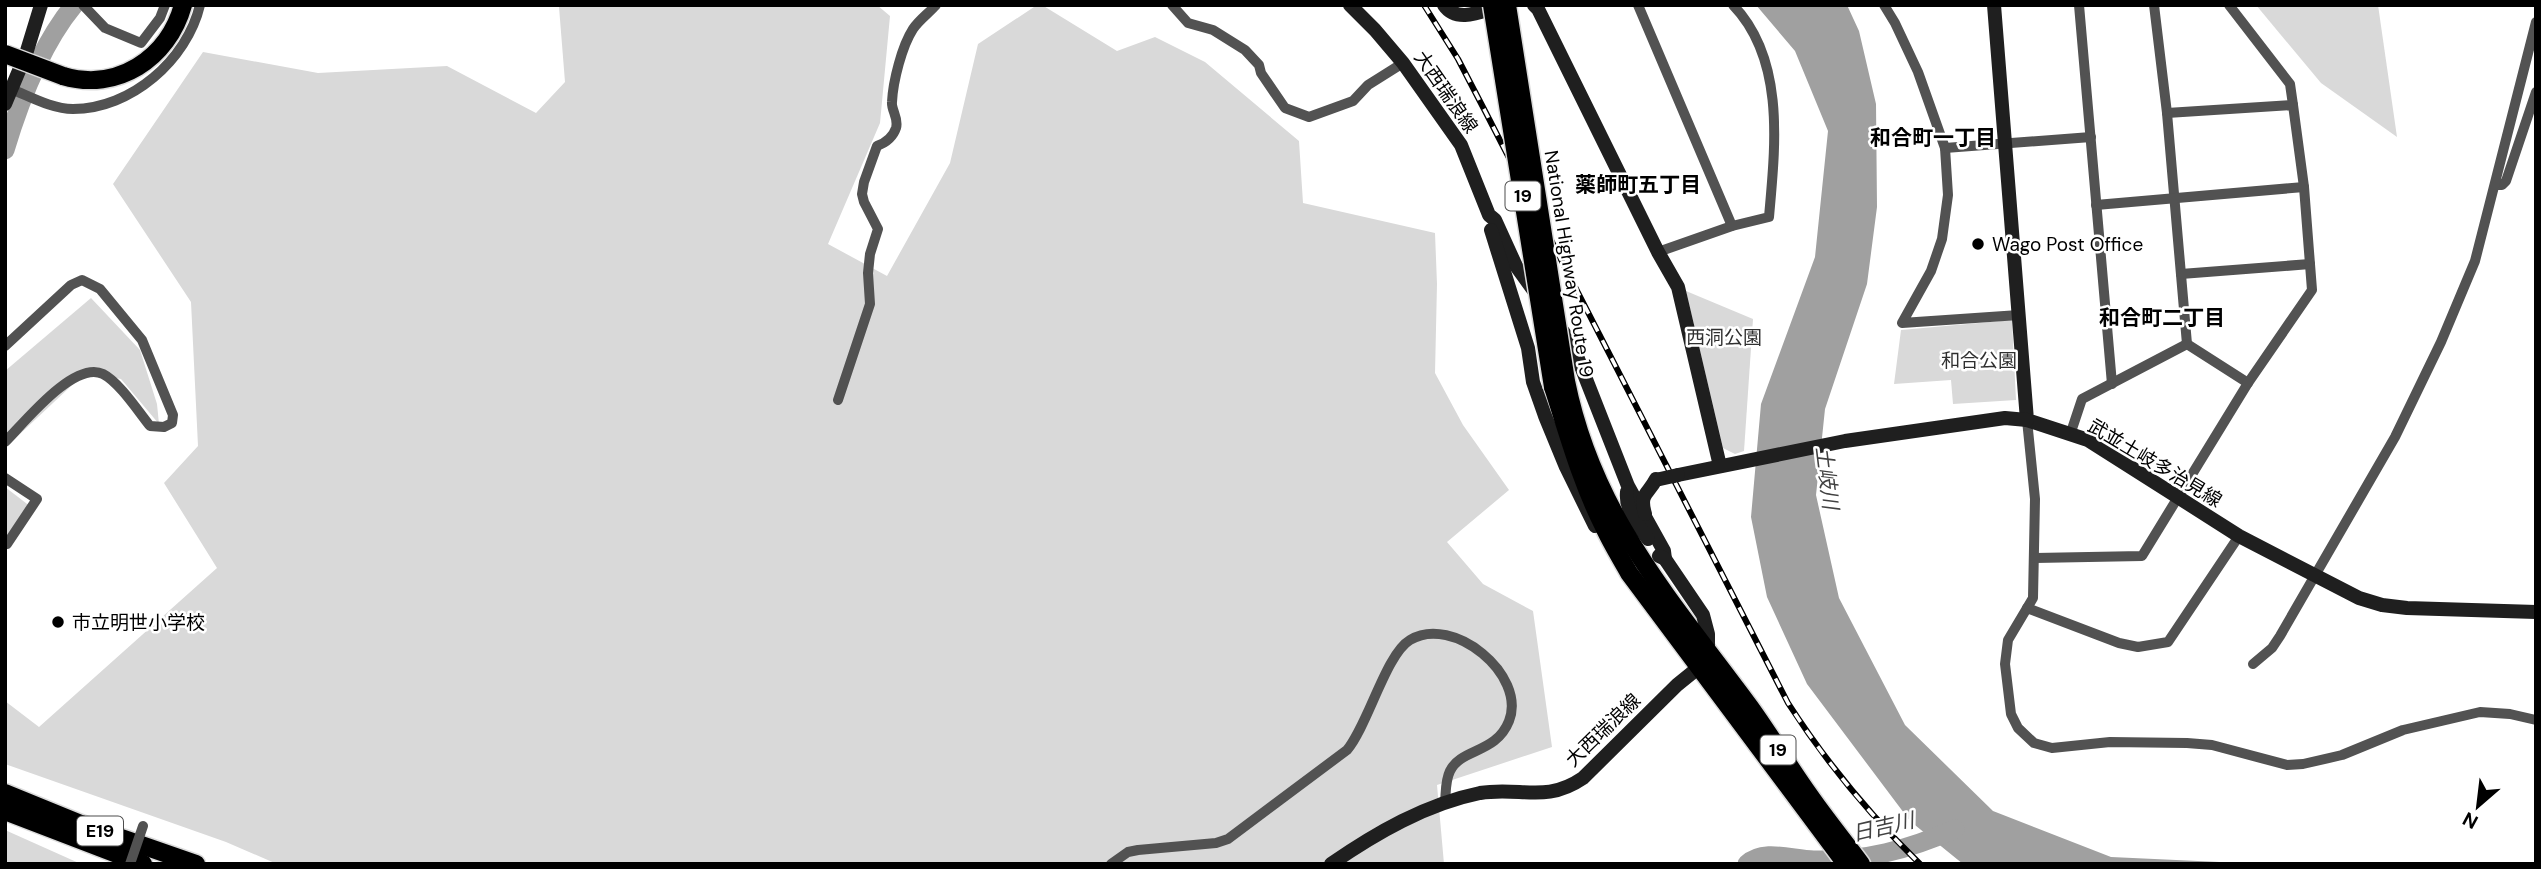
<svg xmlns="http://www.w3.org/2000/svg" width="2541" height="869" font-family="'DM Sans','Noto Sans JP',sans-serif">
  <style>
    .green { fill: #d9d9d9 }
    .water { fill: #a0a0a0 }
    .lines { fill: none; stroke-linecap: round; stroke-linejoin: round }
    .river { stroke: #a0a0a0; stroke-width: 19 }
    .highway-casing { stroke: #dbdbdb; stroke-width: 21 }
    .street { stroke: #525252; stroke-width: 10 }
    .secondary { stroke: #1f1f1f; stroke-width: 14 }
    .highway { stroke: #000; stroke-width: 18 }
    .rail-casing { stroke: #000; stroke-width: 6 }
    .rail { stroke: #fff; stroke-width: 3.5; stroke-dasharray: 10; stroke-linecap: butt }
    .highway-bridge-casing { stroke: #dbdbdb; stroke-width: 21; stroke-linecap: butt }
    .street-bridge { stroke: #525252; stroke-width: 10 }
    .secondary-bridge { stroke: #1f1f1f; stroke-width: 14 }
    .highway-bridge { stroke: #000; stroke-width: 18 }
    .poi-dot { fill: #000; stroke: #fff; stroke-width: 2.5 }
    .labels { text-anchor: middle; dominant-baseline: central; stroke-width: 5; stroke-linejoin: round; paint-order: stroke }
    .shield { fill: #fff; stroke: #4c4c4c; stroke-width: 2 }
    .shield-label { font-size: 18px; font-weight: bold; fill: #000 }
    .street-label { font-size: 19px; fill: #000; stroke: #fff }
    .poi-label { font-size: 19px; fill: #000; stroke: #fff; text-anchor: start }
    .park-label { font-size: 19px; fill: #303030; stroke: #fff }
    .neighbourhood-label { font-size: 21px; font-weight: bold; fill: #000; stroke: #fff }
    .water-label { font-size: 21px; font-style: italic; fill: #414141; stroke: #fff }
  </style>
  <rect width="100%" height="100%" fill="#fff"/>
  <g class="green">
    <path d="M564,5H877L890,16L880,123L828,244L887,276L950,163L978,44L1037,5H1042L1117,51L1155,37L1205,62L1299,141L1303,203L1435,233L1437,284L1435,373L1463,425L1509,490L1447,542L1483,584L1533,611L1552,747L1437,785L1444,864H277L226,842L5,764V701L39,727L217,568L164,483L198,446L191,302L113,184L203,52L318,73L447,66L536,113L565,82L559,7Z"/>
    <path d="M2256,5H2378L2397,137L2321,83Z"/>
    <path d="M1686,291L1753,319L1744,451L1735,454L1723,448Z"/>
    <path d="M91,298L140,350L157,404L159,424L121,379L86,372L5,448V371Z"/>
    <path d="M2012,320L2016,400L1953,404L1951,380L1894,384L1901,330Z"/>
    <path d="M5,487L35,510L5,548Z"/>
    <path d="M5,830L81,864H5Z"/>
  </g>
  <path class="water" d="M1756,5H1847L1859,31L1876,104L1877,207L1867,284L1825,409L1816,495L1839,598L1905,725L1993,811L2111,857L2263,864H1963L1910,821L1807,684L1767,597L1751,517L1761,404L1815,257L1828,131L1795,51Z"/>
  <g class="lines">
    <g class="river">
      <path d="M5,150C20,100 41,45 74,5"/>
      <path d="M1747,864C1764,848 1793,860 1814,860C1865,861 1908,850 1955,829"/>
    </g>
    <defs>
      <g id="highway">
        <path d="M63,76C117,92 168,59 183,5"/>
        <path d="M1566,381C1593,516 1672,601 1750,707C1771,736 1789,767 1810,796C1826,819 1844,841 1861,864"/>
        <path d="M1553,387C1568,434 1581,481 1603,525C1610,541 1620,557 1629,573L1846,864"/>
        <path d="M5,793L81,824L196,864"/>
        <path d="M5,811L143,864"/>
      </g>
    </defs>
    <use href="#highway" class="highway-casing"/>
    <g class="street">
      <path d="M83,5L105,28L141,43L160,18L165,5"/>
      <path d="M1172,5L1188,23L1213,30L1245,50L1259,65L1261,73L1285,108L1309,117L1353,101L1368,85L1403,63"/>
      <path d="M1638,5L1732,226"/>
      <path d="M1884,5L1895,23L1918,72L1945,148L1948,195L1942,239L1931,271L1902,323L2019,315"/>
      <path d="M2079,5L2112,384"/>
      <path d="M2154,5L2167,113L2187,344"/>
      <path d="M2229,5L2290,84L2293,105"/>
      <path d="M11,89C31,97 52,109 73,109C131,109 187,60 200,5"/>
      <path d="M1945,148L2091,137"/>
      <path d="M2495,185H2502L2506,181L2536,92"/>
      <path d="M2096,205L2304,187"/>
      <path d="M1658,252L1732,226L1769,217C1775,148 1786,60 1733,5"/>
      <path d="M2181,274L2310,264"/>
      <path d="M2187,344L2248,383"/>
      <path d="M5,346L71,285L82,280L100,289L142,340L173,415L172,423L164,427L150,426C138,411 119,382 103,374C74,360 24,423 5,442"/>
      <path d="M838,400L870,304L868,273L870,254L878,229L864,202L862,194L864,182L877,146C885,143 893,137 896,128C899,118 891,110 892,102C893,81 902,46 913,29C919,20 929,13 936,5"/>
      <path d="M2027,420L2035,499L2033,598L2008,640L2005,664L2011,714L2018,728L2034,743L2052,748L2110,742L2187,743L2212,745L2287,765L2303,764L2342,755L2403,730L2480,712L2510,714L2536,720"/>
      <path d="M2070,435L2082,399L2187,344"/>
      <path d="M5,478L37,499L7,544"/>
      <path d="M2035,558L2142,556L2248,383L2312,290L2304,187L2293,105L2167,113"/>
      <path d="M2027,608L2119,643L2138,647L2168,642L2239,536"/>
      <path d="M2253,664L2272,648L2280,636L2395,437L2441,342L2475,261L2536,22"/>
      <path d="M1111,864L1128,852L1138,850L1216,843L1228,839L1347,750C1368,725 1386,654 1410,640C1453,614 1527,675 1509,721C1496,754 1461,748 1450,771C1445,781 1446,793 1445,803"/>
    </g>
    <g class="secondary">
      <path d="M1350,5L1375,30L1403,63L1461,145L1489,215L1495,220L1516,266L1537,295"/>
      <path d="M1444,5C1457,24 1482,11 1500,6"/>
      <path d="M1534,5L1538,9L1658,252L1678,287L1720,466"/>
      <path d="M1994,5L2027,420L2088,440L2239,536L2359,598L2382,605L2407,608L2536,612"/>
      <path d="M5,104L26,54L41,5"/>
      <path d="M1491,230L1528,348L1533,382L1545,416L1566,467L1595,526"/>
      <path d="M1557,323L1573,346L1628,486L1664,551L1665,559"/>
      <path d="M1678,475L1845,441L2005,418L2027,420"/>
      <path d="M1627,492C1625,510 1638,525 1648,539"/>
      <path d="M1645,514C1639,493 1648,495 1656,479"/>
      <path d="M1331,864C1376,833 1426,804 1480,793C1520,786 1545,804 1583,778L1677,685L1698,668L1708,653V634L1703,615L1665,559L1659,556"/>
    </g>
    <use href="#highway" class="highway"/>
    <defs>
      <path id="rail" d="M1424,5L1458,59L1485,111L1788,703C1826,762 1869,814 1920,864"/>
    </defs>
    <use href="#rail" class="rail-casing"/>
    <use href="#rail" class="rail"/>
    <defs>
      <g id="highway-bridge">
        <path d="M1492,5L1553,387"/>
        <path d="M1507,5L1566,381"/>
        <path d="M5,54L63,76"/>
      </g>
    </defs>
    <use href="#highway-bridge" class="highway-bridge-casing"/>
    <path class="street-bridge" d="M130,864L143,826"/>
    <path class="secondary-bridge" d="M1660,479L1678,475"/>
    <use href="#highway-bridge" class="highway-bridge"/>
  </g>
  <g class="poi-dot">
    <circle cx="1978" cy="244" r="7"/>
    <circle cx="58" cy="622" r="7"/>
  </g>
  <g class="labels">
    <g class="shield">
      <rect x="1505.5" y="181.5" width="35" height="29" rx="5"/>
      <rect x="1760.5" y="735.5" width="35" height="29" rx="5"/>
      <rect x="77" y="816.5" width="46" height="29" rx="5"/>
    </g>
    <g class="shield-label">
      <text x="1523" y="196">19</text>
      <text x="1778" y="750">19</text>
      <text x="100" y="831">E19</text>
    </g>
    <g class="street-label">
      <text transform="translate(1446 92) rotate(55)">大西瑞浪線</text>
      <text transform="translate(1569 264) rotate(81)">National Highway Route 19</text>
      <text transform="translate(2155 463) rotate(31)">武並土岐多治見線</text>
      <text transform="translate(1603 730) rotate(-44)">大西瑞浪線</text>
    </g>
    <g class="poi-label">
      <text x="1992" y="244">Wago Post Office</text>
      <text x="72" y="622">市立明世小学校</text>
    </g>
    <g class="park-label">
      <text x="1724" y="337">西洞公園</text>
      <text x="1979" y="360">和合公園</text>
    </g>
    <g class="neighbourhood-label">
      <text x="1933" y="138">和合町一丁目</text>
      <text x="1638" y="185">薬師町五丁目</text>
      <text x="2162" y="318">和合町二丁目</text>
    </g>
    <g class="water-label">
      <text transform="translate(1827 478) rotate(83)">土岐川</text>
      <text transform="translate(1883 827) rotate(-13)">日吉川</text>
    </g>
  </g>
  <rect width="2541" height="869" fill="none" stroke="#000000" stroke-width="14"/>
  <g transform="translate(2478 806) rotate(208)" stroke="#ffffff" stroke-width="5" paint-order="stroke">
  <path d="M0-5L12 26L0 18L-12 26Z" fill="#000000"/>
  <text y="-10" font-size="19" font-weight="bold" text-anchor="middle" fill="#000000">N</text>
  </g>
</svg>
